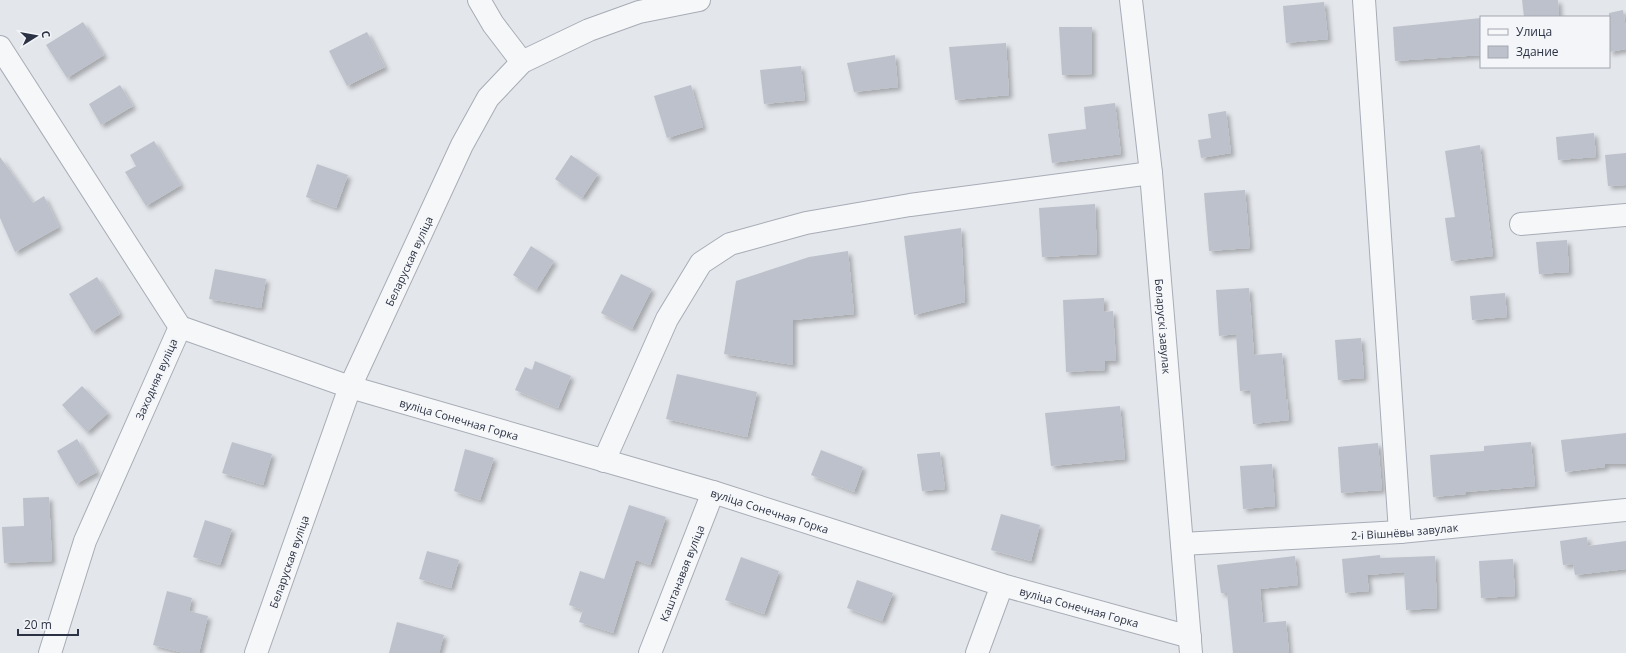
<svg xmlns="http://www.w3.org/2000/svg" width="1626" height="653" font-family="'Open Sans',sans-serif">
  <style>
    .building { fill: #bdc1cb; filter: url(#shadow) }
    .lines { fill: none; stroke-linecap: round; stroke-linejoin: round }
    .minor-casing { stroke: #a8acb6; stroke-width: 24 }
    .minor { stroke: #f6f7f9; stroke-width: 22 }
    .labels { text-anchor: middle; dominant-baseline: central; stroke-width: 4; stroke-linejoin: round; paint-order: stroke }
    .street-label { font-size: 11px; fill: #2b3244; stroke: #f3f5f8 }
  </style>
  <defs>
    <filter id="shadow"><feDropShadow dx="3.5" dy="3.5" stdDeviation="2" flood-color="#0004"/></filter>
  </defs>
  <rect width="100%" height="100%" fill="#e3e6eb"/>
  <g class="building">
    <path d="M1522,0H1558L1559,17H1524Z"/>
    <path d="M1324,2L1328,39L1286,43L1283,6Z"/>
    <path d="M1623,10L1626,29V49L1609,52V13Z"/>
    <path d="M1481,18V55L1395,61L1393,27Z"/>
    <path d="M83,22L104,55L67,78L46,45Z"/>
    <path d="M1059,27H1092V74L1062,75Z"/>
    <path d="M367,32L385,67L347,86L329,51Z"/>
    <path d="M1006,43L1009,95L955,100L949,47Z"/>
    <path d="M895,55L898,87L854,92L847,63Z"/>
    <path d="M801,66L805,100L764,104L760,70Z"/>
    <path d="M120,85L133,106L101,125L89,104Z"/>
    <path d="M691,85L703,127L667,138L654,96Z"/>
    <path d="M1115,103L1121,154L1052,163L1048,134L1086,129L1084,107Z"/>
    <path d="M1226,111L1231,153L1201,158L1198,140L1211,138L1208,114Z"/>
    <path d="M1594,133L1596,157L1558,160L1556,137Z"/>
    <path d="M154,141L181,185L146,206L125,172L136,166L130,155Z"/>
    <path d="M1480,145L1493,256L1451,261L1445,218L1455,217L1445,151Z"/>
    <path d="M1626,153V185L1608,186L1605,155Z"/>
    <path d="M571,155L598,174L582,198L555,179Z"/>
    <path d="M0,157L33,203L44,196L59,227L15,252L0,218Z"/>
    <path d="M317,164L348,175L336,208L306,197Z"/>
    <path d="M1245,190L1250,248L1209,251L1204,193Z"/>
    <path d="M1095,204L1097,254L1042,257L1039,208Z"/>
    <path d="M961,228L965,302L914,315L904,236Z"/>
    <path d="M1567,240L1569,272L1539,274L1536,242Z"/>
    <path d="M531,246L554,261L536,290L513,275Z"/>
    <path d="M848,251L854,314L793,320V365L724,354L736,281L809,257Z"/>
    <path d="M215,269L266,279L261,308L209,299Z"/>
    <path d="M621,274L652,289L632,329L601,313Z"/>
    <path d="M97,277L120,314L92,332L69,294Z"/>
    <path d="M1249,288L1254,355L1282,353L1286,399H1287L1289,420L1253,424L1250,390L1240,391L1236,334L1219,336L1216,290Z"/>
    <path d="M1505,293L1507,317L1472,320L1470,296Z"/>
    <path d="M1104,298V312L1113,311L1116,361H1105V370L1066,372L1063,300Z"/>
    <path d="M1361,338L1364,378L1338,380L1335,340Z"/>
    <path d="M535,361L571,376L558,408L515,390L525,367L532,370Z"/>
    <path d="M677,374L757,392L747,437L666,419Z"/>
    <path d="M82,386L108,413L87,432L62,405Z"/>
    <path d="M1120,406L1125,459L1051,466L1045,413Z"/>
    <path d="M1626,433V464H1605V467L1565,472L1561,440Z"/>
    <path d="M77,439L97,472L76,484L57,451Z"/>
    <path d="M232,442L272,454L263,485L222,473Z"/>
    <path d="M1531,442L1535,486L1466,492V494L1433,497L1430,455L1484,451V446Z"/>
    <path d="M1378,443L1382,490L1341,493L1338,447Z"/>
    <path d="M465,449L494,458L480,500L454,491Z"/>
    <path d="M821,450L863,467L854,492L811,475Z"/>
    <path d="M940,452L945,489L922,491L917,454Z"/>
    <path d="M1272,464L1275,506L1243,509L1240,466Z"/>
    <path d="M49,497L52,561L4,563L2,527L24,526L23,498Z"/>
    <path d="M629,505L666,517L650,565L636,560L613,633L579,622L583,610L569,605L580,571L604,579Z"/>
    <path d="M1001,514L1040,525L1031,561L991,550Z"/>
    <path d="M205,520L232,529L220,565L193,557Z"/>
    <path d="M1587,537L1588,546L1626,541V569L1575,575L1573,564L1563,565L1560,541Z"/>
    <path d="M427,551L459,560L451,588L419,579Z"/>
    <path d="M1380,555V558L1435,556L1437,608L1406,610L1404,572L1367,575L1369,591L1345,593L1342,559Z"/>
    <path d="M1295,556L1298,585L1260,589L1263,623L1286,621L1289,653H1233L1227,593H1221L1217,565Z"/>
    <path d="M741,557L779,571L764,614L725,600Z"/>
    <path d="M1513,559L1515,596L1481,598L1479,561Z"/>
    <path d="M857,580L893,593L882,621L847,608Z"/>
    <path d="M167,591L192,598L189,611L208,616L199,653H184L153,645Z"/>
    <path d="M397,622L444,635L439,653H389Z"/>
  </g>
  <g class="lines">
    <defs>
      <g id="minor">
        <path d="M479,0L493,24L522,62"/>
        <path id="s1" d="M1131,0L1151,173L1191,653"/>
        <path d="M1364,0L1400,532"/>
        <path d="M0,47L180,327L85,541L50,653"/>
        <path d="M1521,224L1626,215"/>
        <path id="s2" d="M180,327L350,387L713,492L1002,585L1190,637"/>
        <path d="M604,461L667,319L701,263L730,244L806,223L910,205L1151,173"/>
        <path id="s3" d="M1182,544L1400,532L1626,510"/>
        <path id="s4" d="M256,653L350,387L462,145L488,98L522,62L589,30L639,12L699,0"/>
        <path id="s5" d="M650,653L713,492"/>
        <path d="M977,653L1002,585"/>
      </g>
    </defs>
    <use href="#minor" class="minor-casing"/>
    <use href="#minor" class="minor"/>
  </g>
  <g class="labels">
    <g class="street-label">
      <text stroke="none"><textPath href="#s4" startOffset="421">Беларуская вуліца</textPath></text>
      <text stroke="none"><textPath href="#s1" startOffset="328">Беларускі завулак</textPath></text>
      <text transform="translate(156 379) rotate(-66)">Заходняя вуліца</text>
      <text stroke="none"><textPath href="#s2" startOffset="294">вуліца Сонечная Горка</textPath></text>
      <text stroke="none"><textPath href="#s2" startOffset="618">вуліца Сонечная Горка</textPath></text>
      <text stroke="none"><textPath href="#s3" startOffset="223">2-і Вішнёвы завулак</textPath></text>
      <text stroke="none"><textPath href="#s4" startOffset="97">Беларуская вуліца</textPath></text>
      <text stroke="none"><textPath href="#s5" startOffset="86">Каштанавая вуліца</textPath></text>
      <text stroke="none"><textPath href="#s2" startOffset="942">вуліца Сонечная Горка</textPath></text>
    </g>
  </g>
  <rect x="1480" y="16" width="130" height="52" fill="#f3f5f8" stroke="#a3a7b0"/>
  <rect x="1488" y="29" width="20" height="6" fill="#f6f7f9" stroke="#a3a7b0"/>
  <text x="1516" y="36" font-size="12" fill="#2b3244">Улица</text>
  <rect x="1488" y="46" width="20" height="12" fill="#bdc1cb" stroke="#a3a7b0"/>
  <text x="1516" y="56" font-size="12" fill="#2b3244">Здание</text>
  <g transform="translate(36 36) rotate(79)" stroke="#f3f5f8" stroke-width="3" paint-order="stroke">
  <path d="M0-3L7 15L0 10L-7 15Z" fill="#2b3244"/>
  <text y="-6" font-size="11" font-weight="bold" text-anchor="middle" fill="#2b3244">С</text>
  </g>
  <path d="M18 629v6h60v-6" fill="none" stroke="#2b3244" stroke-width="2"/>
  <text x="24" y="629" font-size="12" fill="#2b3244" stroke="#f3f5f8" stroke-width="3" paint-order="stroke">20 m</text>
</svg>
